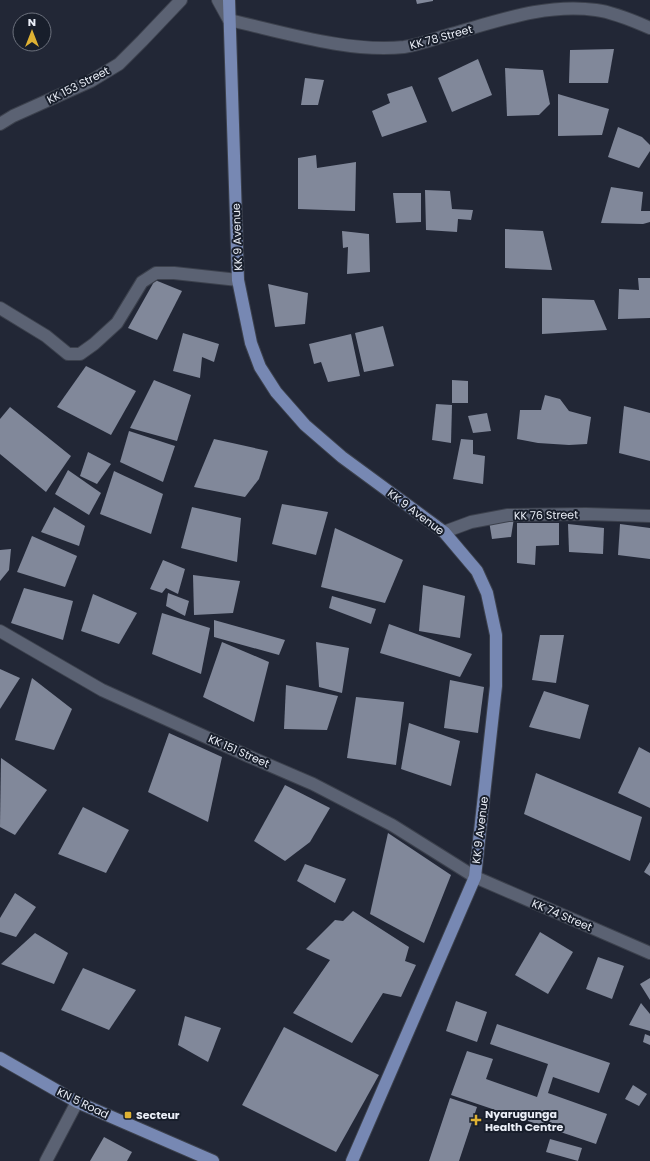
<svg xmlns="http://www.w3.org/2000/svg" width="650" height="1161" font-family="Poppins,sans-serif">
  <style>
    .building { fill: #81889a }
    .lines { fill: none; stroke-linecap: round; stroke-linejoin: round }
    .minor-casing { stroke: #3c414d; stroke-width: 14 }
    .major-casing { stroke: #3c414d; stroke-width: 14 }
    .minor { stroke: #5b6273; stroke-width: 12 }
    .major { stroke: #7788b3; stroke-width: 12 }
    .poi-dot { fill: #deb133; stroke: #181e2b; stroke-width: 1.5 }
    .labels { text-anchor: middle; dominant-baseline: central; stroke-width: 4; stroke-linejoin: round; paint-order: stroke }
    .street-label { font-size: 11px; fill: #eaeef7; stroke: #181e2b }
    .poi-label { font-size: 11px; font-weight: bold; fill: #eaeef7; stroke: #181e2b; text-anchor: start }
  </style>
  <rect width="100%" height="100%" fill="#222736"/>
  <g class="building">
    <path d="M416,0H433V1L417,4Z"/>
    <path d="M614,49L608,83H569L570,50Z"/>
    <path d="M478,59L492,95L452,112L438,78Z"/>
    <path d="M505,68L543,70L550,104L539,115L507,116Z"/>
    <path d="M305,78L324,80L318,105H301Z"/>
    <path d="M412,86L427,122L382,137L372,111L390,103L387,94Z"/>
    <path d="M558,94L609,109L602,135L558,136Z"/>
    <path d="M618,127L642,137L650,145V151L639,168L608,157Z"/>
    <path d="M316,155L317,168L356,162L355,211L298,209V158Z"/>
    <path d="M611,187L643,192L641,211H650V222L643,224L601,223Z"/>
    <path d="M425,190L450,191L452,209L473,210L471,220L458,219L457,232L426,230Z"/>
    <path d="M393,193H421V222L396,223Z"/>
    <path d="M505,229L543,231L552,270L505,268Z"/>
    <path d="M342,231L369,234L370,272L347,274L348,247L343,248Z"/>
    <path d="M638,278H650V318L618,319L619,289L639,290Z"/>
    <path d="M155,280L182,291L157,340L128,328Z"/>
    <path d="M268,284L308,293L305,324L275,327Z"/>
    <path d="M542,298L594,300L607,330L542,334Z"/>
    <path d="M383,326L394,366L364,372L355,333Z"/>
    <path d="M183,333L219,344L214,362L202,357L200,378L173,371Z"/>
    <path d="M351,334L360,376L328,382L321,362L314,364L309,344Z"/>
    <path d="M86,366L136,391L111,435L57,407Z"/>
    <path d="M154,380L191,395L177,441L130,428Z"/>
    <path d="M452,380L468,381V403H452Z"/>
    <path d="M545,395L560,399L569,411L591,417L587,444L569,445L538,443L517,439L520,410H541Z"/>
    <path d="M436,404L452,405L451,443L432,440Z"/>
    <path d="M624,406L650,413V461L619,453Z"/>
    <path d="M10,407L71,456L46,492L0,454V419Z"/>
    <path d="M487,413L491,431L473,433L468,416Z"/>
    <path d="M129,431L175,446L163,482L120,462Z"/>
    <path d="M214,439L268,451L259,479L245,497L194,487Z"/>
    <path d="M461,439L473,440V454L485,456L483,484L453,479Z"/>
    <path d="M88,452L111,464L97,484L80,476Z"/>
    <path d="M68,470L101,493L89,515L55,494Z"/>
    <path d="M114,471L163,494L151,534L100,514Z"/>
    <path d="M282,504L328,512L316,555L272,544Z"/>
    <path d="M54,507L85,526L79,546L41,532Z"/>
    <path d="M192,507L241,518L237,562L181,548Z"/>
    <path d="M514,518L511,537L492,539L489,521Z"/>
    <path d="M517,523H559V545L536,546L535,565L517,563Z"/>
    <path d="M568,524L604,528L603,554L569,552Z"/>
    <path d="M620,524L650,528V559L618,555Z"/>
    <path d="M335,528L403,560L385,603L321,587Z"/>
    <path d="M32,536L77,556L65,587L17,572Z"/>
    <path d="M11,549L9,570L0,581V550Z"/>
    <path d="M163,560L185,569L178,594L166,588L162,593L150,589Z"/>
    <path d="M193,575L240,581L233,613L194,615Z"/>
    <path d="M423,585L465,596L460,638L419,631Z"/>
    <path d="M24,588L73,601L63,640L11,623Z"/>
    <path d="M168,593L189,601L185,616L166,606Z"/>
    <path d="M93,594L137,613L119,644L81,631Z"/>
    <path d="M332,596L376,609L371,624L329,608Z"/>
    <path d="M162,613L210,628L201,674L152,654Z"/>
    <path d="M214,620L285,640L279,655L214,637Z"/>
    <path d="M389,624L472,654L460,677L380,653Z"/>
    <path d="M540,635H564L556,683L532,680Z"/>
    <path d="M222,642L269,662L254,722L203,697Z"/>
    <path d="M316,642L349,648L342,693L319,687Z"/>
    <path d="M0,669L20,678L0,709Z"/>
    <path d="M32,678L72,709L54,750L15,740Z"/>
    <path d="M450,680L484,687L478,733L444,728Z"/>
    <path d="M286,685L338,696L327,730L284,729Z"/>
    <path d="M544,691L589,705L580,739L529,727Z"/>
    <path d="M356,697L404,702L396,765L347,758Z"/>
    <path d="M409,723L460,741L451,786L401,769Z"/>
    <path d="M169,733L222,757L208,822L148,792Z"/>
    <path d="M639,747L650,753V808L618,793Z"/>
    <path d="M1,758L47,790L15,835L0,827Z"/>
    <path d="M536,773L642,817L630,861L524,814Z"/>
    <path d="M285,785L330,808L310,842L285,861L254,841Z"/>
    <path d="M83,807L129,830L106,873L58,854Z"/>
    <path d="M388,833L451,875L424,943L370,914Z"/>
    <path d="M650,862V876L644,872Z"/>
    <path d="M305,864L346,879L335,903L297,881Z"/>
    <path d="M15,893L36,907L16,937L0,932V918Z"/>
    <path d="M353,911L409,947L405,961L416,965L401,997L383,993L352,1043L293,1013L330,960L306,949L335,920L343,921Z"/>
    <path d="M540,932L573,952L548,994L515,975Z"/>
    <path d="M35,933L68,953L54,984L1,964Z"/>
    <path d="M598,957L624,966L612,999L586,989Z"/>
    <path d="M83,968L136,990L109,1030L61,1010Z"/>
    <path d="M650,978V1000L640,984Z"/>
    <path d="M456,1001L487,1012L477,1042L446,1031Z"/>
    <path d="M641,1003L650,1014V1031L629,1025Z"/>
    <path d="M185,1016L221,1028L208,1062L178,1045Z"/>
    <path d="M497,1024L610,1063L599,1093L553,1077L548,1093L607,1114L596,1144L451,1095L467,1051L493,1059L486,1079L537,1097L548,1064L490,1044Z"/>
    <path d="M284,1027L379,1075L336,1152L242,1105Z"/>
    <path d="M645,1034L650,1036V1045L643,1042Z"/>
    <path d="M633,1085L647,1094L639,1106L625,1099Z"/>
    <path d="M450,1098L477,1107L459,1161H429Z"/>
    <path d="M104,1137L132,1152L127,1161H90Z"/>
    <path d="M550,1139L582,1148L578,1161L546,1152Z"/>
  </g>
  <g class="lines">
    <defs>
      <g id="minor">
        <path d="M218,0L229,20C283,32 349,53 404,47C419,45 437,38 451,34C498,21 546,3 596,10C613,12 634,21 650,28"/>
        <path d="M0,124L13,116L91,81L119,64L142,41L181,0"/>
        <path d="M0,308L46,336L68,354H80L94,344L117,323L142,282L156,273H174L238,280"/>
        <path d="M444,532L471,522L508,515L586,514L650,516"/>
        <path d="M0,631L102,690L248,756L313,784L392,825L475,877L650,953"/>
        <path d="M46,1161L77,1102"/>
      </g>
      <g id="major">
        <path d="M229,0L238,280L251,343L260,367L276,392L305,425L342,457L444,532L477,571L487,593L496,635V686L475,877L352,1161"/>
        <path d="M0,1058L77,1102L213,1161"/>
      </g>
    </defs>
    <use href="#minor" class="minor-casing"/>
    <use href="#major" class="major-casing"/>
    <use href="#minor" class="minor"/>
    <use href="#major" class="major"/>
  </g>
  <g class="poi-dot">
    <rect x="124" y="1111" width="8" height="8" rx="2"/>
    <path d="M474 1114h4v4h4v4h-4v4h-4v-4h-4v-4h4z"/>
  </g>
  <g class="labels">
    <g class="street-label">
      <text transform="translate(441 37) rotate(-15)">KK 78 Street</text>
      <text transform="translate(78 85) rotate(-27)">KK 153 Street</text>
      <text transform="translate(237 237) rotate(-92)">KK 9 Avenue</text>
      <text transform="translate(416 512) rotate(37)">KK 9 Avenue</text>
      <text transform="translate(546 515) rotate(-1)">KK 76 Street</text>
      <text transform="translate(239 751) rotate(24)">KK 151 Street</text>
      <text transform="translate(480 830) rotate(-83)">KK 9 Avenue</text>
      <text transform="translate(562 915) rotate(23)">KK 74 Street</text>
      <text transform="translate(83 1103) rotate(26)">KN 5 Road</text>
    </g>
    <g class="poi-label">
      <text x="485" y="1114">Nyarugunga<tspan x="485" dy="13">Health Centre</tspan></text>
      <text x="136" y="1115">Secteur</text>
    </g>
  </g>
  <g transform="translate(32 32)"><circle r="19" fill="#181e2b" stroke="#6c717d"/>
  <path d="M0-3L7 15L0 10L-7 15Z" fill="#deb133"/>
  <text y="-6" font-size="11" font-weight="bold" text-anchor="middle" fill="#eaeef7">N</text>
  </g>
</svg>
